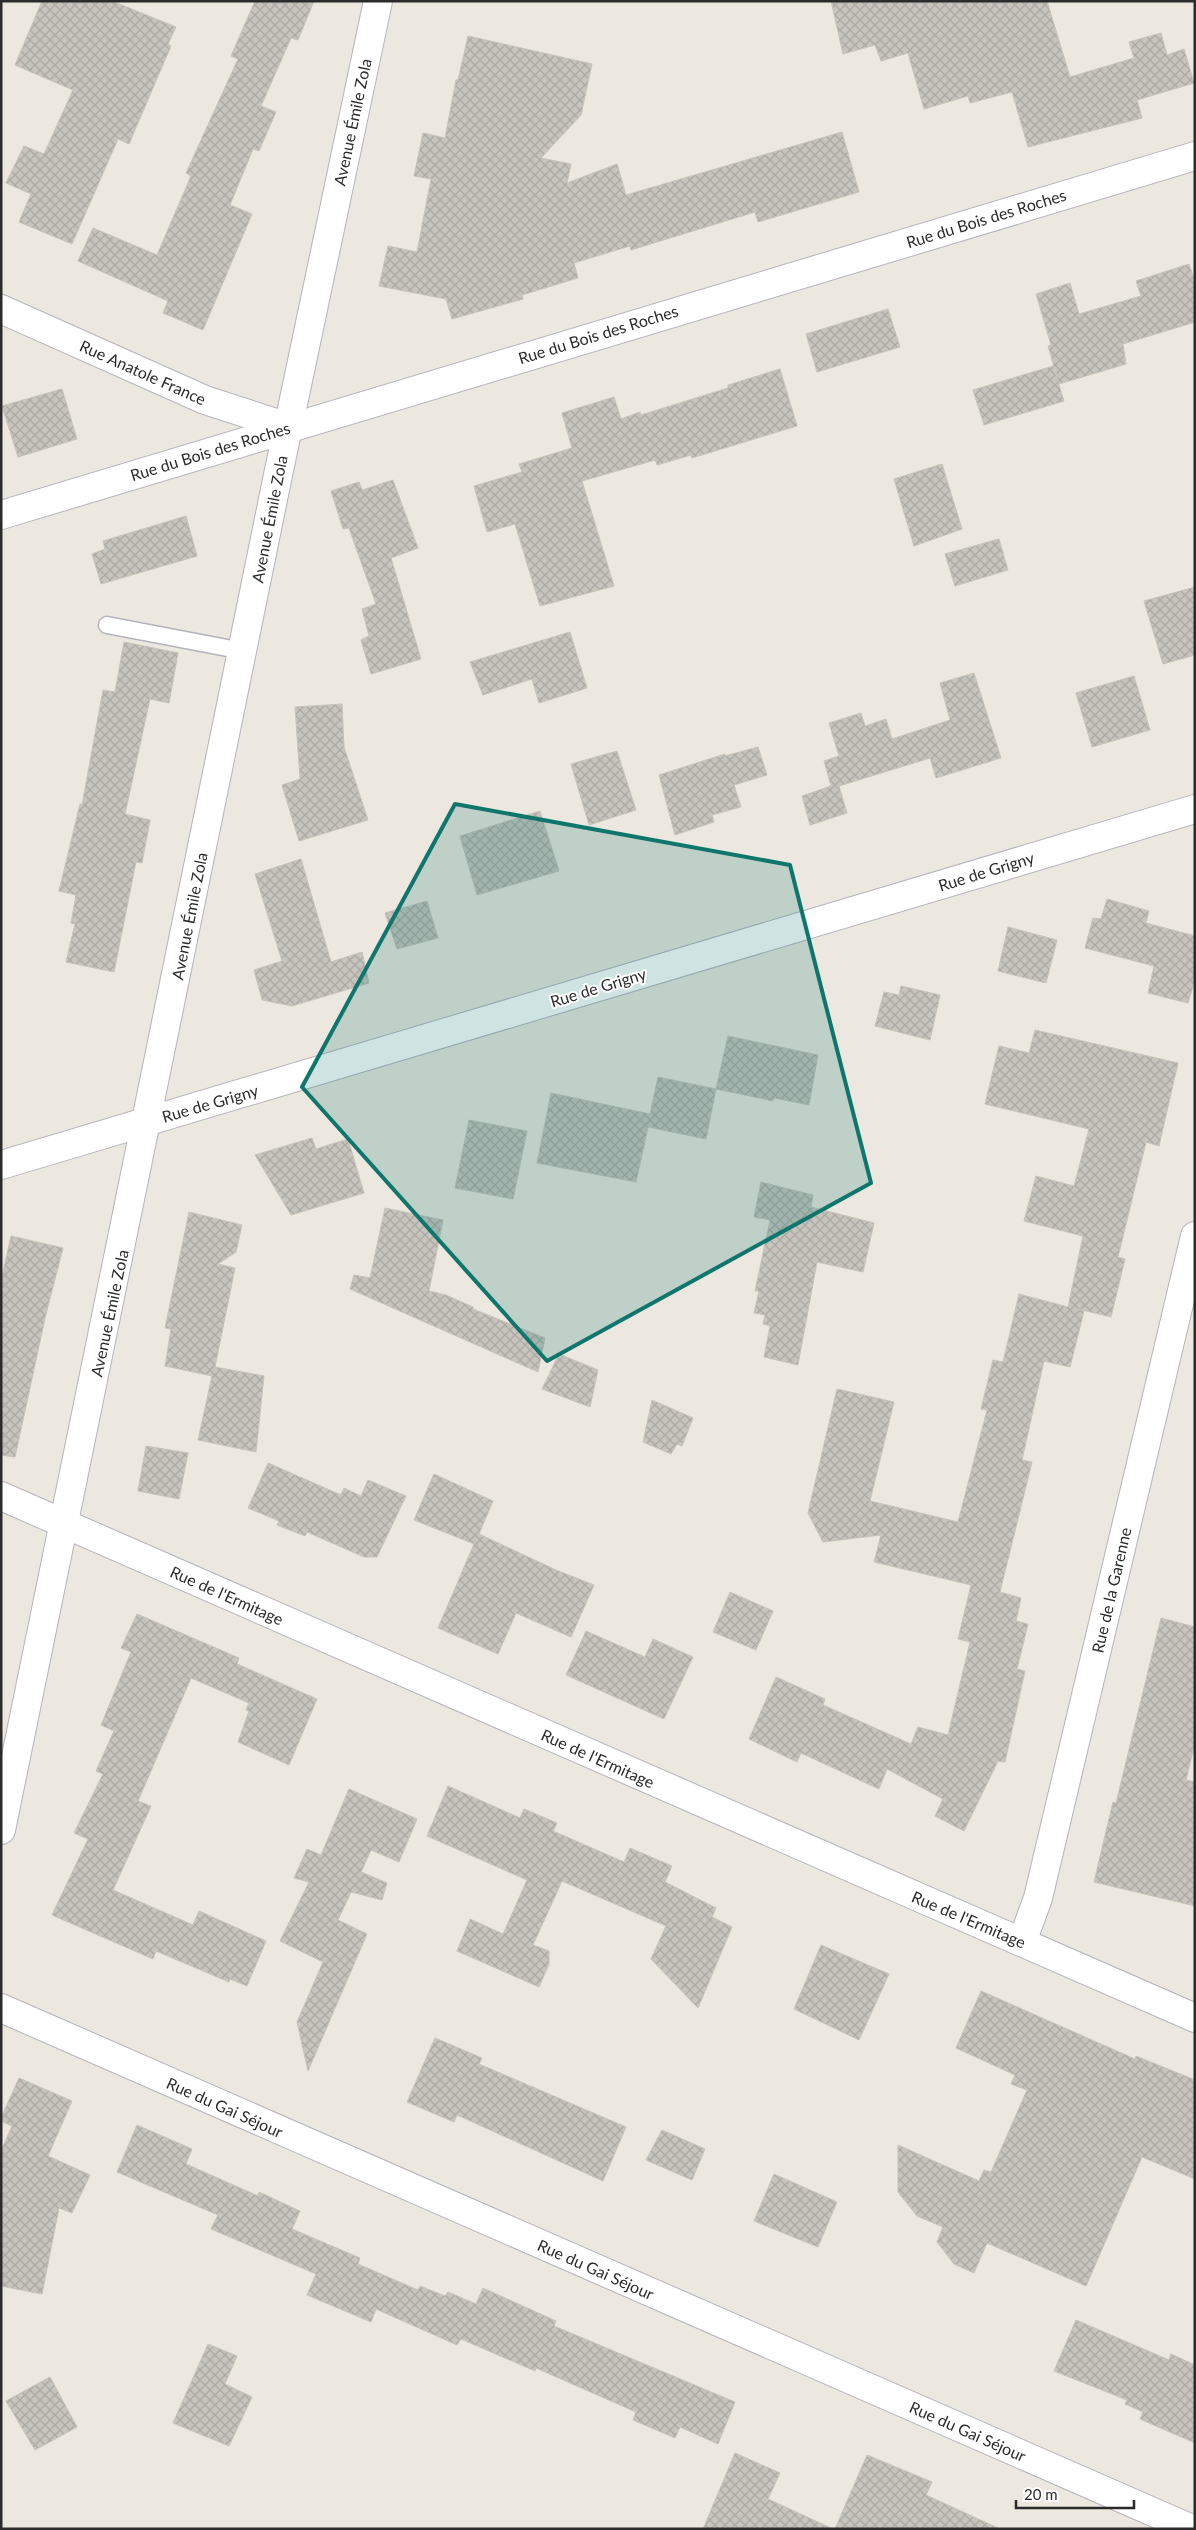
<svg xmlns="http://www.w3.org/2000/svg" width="1196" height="2530" font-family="Lato,sans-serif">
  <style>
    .building { fill: url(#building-cross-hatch); stroke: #c7c3b9 }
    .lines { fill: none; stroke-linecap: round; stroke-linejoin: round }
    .service-casing { stroke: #b3b4bd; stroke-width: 19 }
    .minor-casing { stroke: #b3b4bd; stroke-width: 30 }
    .service { stroke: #fff; stroke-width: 16 }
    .minor { stroke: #fff; stroke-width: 28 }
    .marked { fill: #0f766e; fill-opacity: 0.2; stroke: #0f766e; stroke-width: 4; stroke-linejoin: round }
    .labels { text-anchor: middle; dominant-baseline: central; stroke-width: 4; stroke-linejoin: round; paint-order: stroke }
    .street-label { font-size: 16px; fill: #2b2b2b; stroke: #fff }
  </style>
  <defs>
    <pattern id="building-cross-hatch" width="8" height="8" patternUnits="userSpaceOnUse" patternTransform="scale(1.25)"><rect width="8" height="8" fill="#c7c4be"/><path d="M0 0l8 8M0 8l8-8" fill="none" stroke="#aba9a3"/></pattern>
  </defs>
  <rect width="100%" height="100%" fill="#ece7df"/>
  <g class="building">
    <path d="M42,1H112L176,27L168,44L171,46L129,144L118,139L72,244L19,222L31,194L6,183L24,146L44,154L73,90L15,65Z"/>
    <path d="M255,1H314L298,40L291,38L261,106L276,112L259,151L253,149L230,205L252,214L203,330L163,313L168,301L78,261L93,228L157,255L191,176L186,173L238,59L231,56Z"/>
    <path d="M831,1H1047L1070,77L1134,58L1129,42L1161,33L1167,55L1184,49L1194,83L1137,100L1142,118L1028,147L1012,92L970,103L968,96L924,109L908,53L881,61L875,45L843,54Z"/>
    <path d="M468,36L592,64L581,115L541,158L571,164L567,183L617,164L626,195L842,132L859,192L758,222L755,212L631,250L630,246L574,263L578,278L522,295L523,299L452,319L446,299L379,286L388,246L417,252L431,179L414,176L423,133L445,138L456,80H458Z"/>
    <path d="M1189,264L1195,282V322L1123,344L1126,364L1059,384L1048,346L1051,345L1036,294L1070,283L1079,314L1141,296L1136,281Z"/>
    <path d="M888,309L900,347L817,372L806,334Z"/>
    <path d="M1053,366L1064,401L984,425L973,390Z"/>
    <path d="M780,369L797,426L692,458L691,455L657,465L655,460L582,481L614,586L540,606L515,524L487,532L474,486L522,472L519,464L572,448L562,413L614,397L621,419L640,412L641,415L728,388V385Z"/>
    <path d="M62,389L77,439L18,457L2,406Z"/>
    <path d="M942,464L962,529L914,546L894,479Z"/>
    <path d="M393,480L418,548L391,558L421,659L371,674L361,640L369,636L362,609L376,604L349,528L343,529L331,491L359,482L362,490Z"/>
    <path d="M186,516L197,556L101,584L92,554L105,549L103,541Z"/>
    <path d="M999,539L1008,570L955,586L945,554Z"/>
    <path d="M1195,587V655L1163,664L1144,601Z"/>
    <path d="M570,632L587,688L539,703L532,679L483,695L470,662Z"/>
    <path d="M124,642L178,653L169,703L150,699L125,814L150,820L142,863L136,862L114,972L66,962L75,924L71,923L76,895L59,891L80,804L82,805L103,690L115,692Z"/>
    <path d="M974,673L1001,758L936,778L930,758L839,786L847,813L810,825L802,796L831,786L824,761L839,756L829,723L861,713L865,726L886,719L892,739L950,720L940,683Z"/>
    <path d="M1134,676L1150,730L1092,747L1076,693Z"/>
    <path d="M342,704L344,747L368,820L299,841L282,785L300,779L295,707Z"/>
    <path d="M758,747L767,775L734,785L741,807L712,815L714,822L675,835L659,775L725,754V756Z"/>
    <path d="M617,751L636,810L589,825L571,764Z"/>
    <path d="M540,811L559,871L477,895L460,836Z"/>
    <path d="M301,859L331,962L362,952L369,983L292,1006L262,1000L254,970L282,961L255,874Z"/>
    <path d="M1107,899L1149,911L1146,923L1195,936V979L1188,1003L1148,993L1154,966L1085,948L1093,918L1101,919Z"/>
    <path d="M427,901L438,938L397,949L385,913Z"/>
    <path d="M1008,927L1057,940L1046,983L998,971Z"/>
    <path d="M901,986L940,995L930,1040L875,1026L884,992L899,995Z"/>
    <path d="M1035,1030L1178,1063L1159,1146L1146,1142L1118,1257L1125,1259L1111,1317L1074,1308L1084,1311L1070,1367L1044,1361L1022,1460L1032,1462L1000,1592L1021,1598L1016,1621L1028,1624L1017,1669L1025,1671L1005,1762L998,1761L964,1831L935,1816L943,1799L887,1769L879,1789L801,1753L797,1762L749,1739L776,1677L825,1699L823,1705L911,1744L918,1727L948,1735L970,1642L958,1639L971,1585L874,1562L881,1535L823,1542L808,1513L837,1389L894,1402L870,1501L958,1522L987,1410L981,1409L993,1360L1003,1362L1019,1294L1068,1307L1083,1236L1024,1221L1036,1176L1074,1186L1089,1129L985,1104L999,1046L1029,1053Z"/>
    <path d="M728,1036L818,1055L809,1105L774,1098L773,1101L716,1089Z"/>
    <path d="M658,1077L716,1089L706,1139L648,1127L636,1182L537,1163L551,1093L650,1114Z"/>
    <path d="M469,1120L527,1131L513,1199L455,1188Z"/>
    <path d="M312,1138L316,1149L348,1139L364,1193L291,1215L255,1155Z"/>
    <path d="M761,1182L813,1195L811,1207L874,1223L863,1272L817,1262L798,1365L764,1357L770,1326L763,1324L765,1315L754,1313L759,1291H755L770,1220L754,1217Z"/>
    <path d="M385,1208L443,1220L429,1291L446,1295L473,1307V1309L545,1338L538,1372L350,1289L354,1275L370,1278Z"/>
    <path d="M189,1212L242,1225L236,1252L218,1264L235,1268L215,1367L264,1376L256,1452L198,1440L212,1376L165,1366L171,1329L165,1328Z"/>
    <path d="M11,1236L63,1248L46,1314L15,1457L1,1455V1281Z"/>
    <path d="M559,1354L598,1370L590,1407L542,1389Z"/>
    <path d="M652,1400L693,1418L682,1446L677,1444L671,1454L643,1442Z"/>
    <path d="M146,1446L188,1453L179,1499L138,1491Z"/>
    <path d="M268,1463L341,1495L344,1488L361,1496L368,1480L406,1496L377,1557H364L307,1532L305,1536L277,1525L279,1521L248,1508Z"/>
    <path d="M434,1474L493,1501L479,1534L556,1570L594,1585L571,1637L516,1613L498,1654L438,1628L474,1544L414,1520Z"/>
    <path d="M730,1592L773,1611L756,1650L713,1632Z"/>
    <path d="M137,1614L239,1658L237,1664L317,1699L289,1765L238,1742L249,1711L246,1710L249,1703L191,1678L138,1801L151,1806L113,1890L193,1925L199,1911L266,1941L247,1986L230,1979L229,1982L156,1951L153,1959L52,1915L88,1839L74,1833L103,1774L96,1771L114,1731L101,1725L131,1652L121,1648Z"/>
    <path d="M1161,1618L1195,1627V1743L1186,1780L1195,1782V1906L1094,1882L1113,1802L1116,1803Z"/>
    <path d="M586,1631L645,1657L653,1639L693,1657L664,1719L566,1675Z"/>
    <path d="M448,1786L520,1818L524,1809L557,1823L553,1831L624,1862L630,1848L672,1866L665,1882L716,1908L712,1917L732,1927L698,2008L651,1959L666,1926L562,1881L533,1945L549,1951V1964L539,1987L457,1951L470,1919L503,1934L527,1880L427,1836Z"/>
    <path d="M349,1789L417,1819L399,1862L371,1850L361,1872L387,1883L382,1900L351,1892L338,1920L367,1934L308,2071L297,2022L323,1962L280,1941L309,1882L294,1878L307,1849L321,1855Z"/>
    <path d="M821,1945L889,1974L859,2040L794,2009Z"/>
    <path d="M981,1991L1135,2059L1136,2056L1195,2080V2179L1142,2157L1086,2286L987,2243L974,2273L954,2264L937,2242L943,2227L917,2216L898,2192V2145L979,2181L984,2170L991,2172L1027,2090L1011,2084L1015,2075L956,2048Z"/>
    <path d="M435,2038L482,2058L479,2064L626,2127L603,2181L457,2115L454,2122L407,2102Z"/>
    <path d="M19,2078L72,2101L48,2156L90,2175L72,2213L59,2208L42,2294L1,2286V2151L12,2126L1,2121V2118Z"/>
    <path d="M137,2125L192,2149L186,2164L258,2196L259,2192L300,2211L292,2229L360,2258L358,2264L418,2290L420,2286L445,2296L448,2292L476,2304L483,2288L556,2321L554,2326L735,2402L718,2444L680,2427L675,2438L633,2420L636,2412L536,2368L535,2371L461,2339L457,2345L376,2309L371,2322L307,2295L316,2274L211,2229L218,2215L117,2172Z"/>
    <path d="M662,2130L705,2149L692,2180L646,2160Z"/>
    <path d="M774,2174L837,2202L818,2247L754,2221Z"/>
    <path d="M1076,2320L1169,2360L1171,2354L1195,2365V2443L1140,2419L1143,2412L1125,2404L1127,2400L1054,2371Z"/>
    <path d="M208,2344L237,2356L225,2384L252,2397L229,2446L173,2423Z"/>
    <path d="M50,2377L77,2427L35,2450L6,2401Z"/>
    <path d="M735,2453L780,2473L768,2499L833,2529H703Z"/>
    <path d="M867,2455L932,2482L926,2495L1000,2529H835Z"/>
  </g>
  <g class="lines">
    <defs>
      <path id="service" d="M107,625L243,651"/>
      <g id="minor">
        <path d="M1,309L205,400L288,427"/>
        <path d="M1,515L1195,156"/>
        <path d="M1,1165L1195,809"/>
        <path d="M1,1496L1195,2018"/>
        <path d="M1,1830L278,475L378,1"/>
        <path d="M1022,1942L1038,1898L1195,1236"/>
        <path d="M1,2008L1192,2529"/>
      </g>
    </defs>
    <use href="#service" class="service-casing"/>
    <use href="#minor" class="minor-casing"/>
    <use href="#service" class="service"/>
    <use href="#minor" class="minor"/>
  </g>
  <path class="marked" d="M455,804L790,865L871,1183L547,1361L302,1087Z"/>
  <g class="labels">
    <g class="street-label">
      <text transform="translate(352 122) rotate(-78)">Avenue Émile Zola</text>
      <text transform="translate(986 218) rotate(-17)">Rue du Bois des Roches</text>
      <text transform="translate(598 334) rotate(-17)">Rue du Bois des Roches</text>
      <text transform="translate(143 372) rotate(24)">Rue Anatole France</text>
      <text transform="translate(210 451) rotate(-17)">Rue du Bois des Roches</text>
      <text transform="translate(269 519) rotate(-79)">Avenue Émile Zola</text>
      <text transform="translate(986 871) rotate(-17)">Rue de Grigny</text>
      <text transform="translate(189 916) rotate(-79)">Avenue Émile Zola</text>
      <text transform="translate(598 987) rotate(-17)">Rue de Grigny</text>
      <text transform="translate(210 1103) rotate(-16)">Rue de Grigny</text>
      <text transform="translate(109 1313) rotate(-78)">Avenue Émile Zola</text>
      <text transform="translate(1111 1590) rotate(-77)">Rue de la Garenne</text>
      <text transform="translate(227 1595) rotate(24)">Rue de l'Ermitage</text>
      <text transform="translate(598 1758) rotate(24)">Rue de l'Ermitage</text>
      <text transform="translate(969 1919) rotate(23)">Rue de l'Ermitage</text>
      <text transform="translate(225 2107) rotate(24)">Rue du Gai Séjour</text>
      <text transform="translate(596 2269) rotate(24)">Rue du Gai Séjour</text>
      <text transform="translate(968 2431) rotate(24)">Rue du Gai Séjour</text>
    </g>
  </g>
  <rect width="1196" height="2530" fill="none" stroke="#2b2b2b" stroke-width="5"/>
  <path d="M1016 2500v8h118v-8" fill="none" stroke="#2b2b2b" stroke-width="2.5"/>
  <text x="1024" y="2500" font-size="15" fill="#2b2b2b" stroke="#ffffff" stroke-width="4" paint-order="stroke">20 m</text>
</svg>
